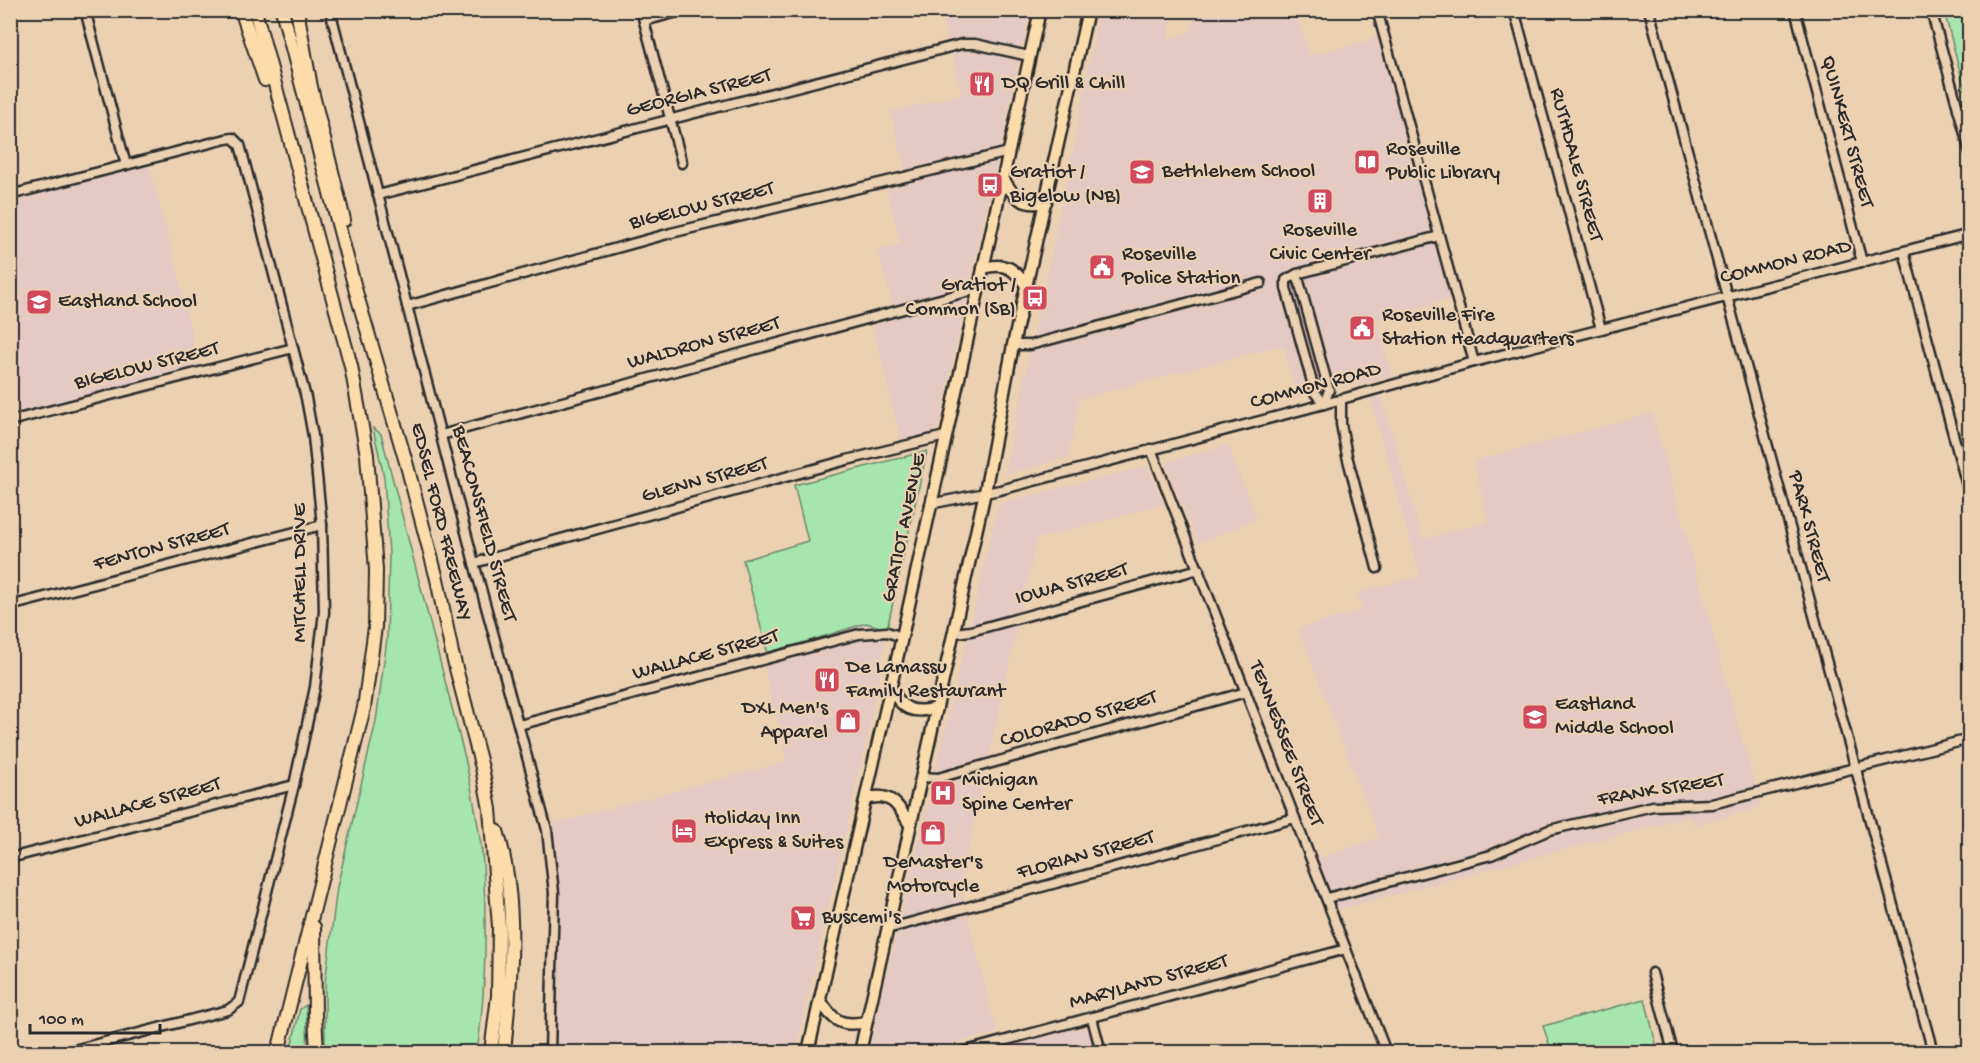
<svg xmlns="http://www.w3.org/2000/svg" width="1980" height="1063" font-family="'Gochi Hand',sans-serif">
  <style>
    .built { fill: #e4cac2 }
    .green { fill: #a6e5ad; stroke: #68886c; stroke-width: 1.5 }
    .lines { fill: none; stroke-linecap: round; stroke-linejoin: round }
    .minor-casing { stroke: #2b2b2b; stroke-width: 13 }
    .major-casing { stroke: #2b2b2b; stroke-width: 15 }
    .highway-casing { stroke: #2b2b2b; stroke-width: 16 }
    .minor { stroke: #ebd1b2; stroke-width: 8 }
    .major { stroke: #fcdcab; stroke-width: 10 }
    .highway { stroke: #fcdcab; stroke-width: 12 }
    .labels { text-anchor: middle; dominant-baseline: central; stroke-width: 4.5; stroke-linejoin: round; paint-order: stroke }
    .poi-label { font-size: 21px; fill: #2b2b2b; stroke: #ebd1b2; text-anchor: start }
    .street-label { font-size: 21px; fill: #2b2b2b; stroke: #ebd1b2 }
  </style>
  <rect width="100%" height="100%" fill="#ebd1b2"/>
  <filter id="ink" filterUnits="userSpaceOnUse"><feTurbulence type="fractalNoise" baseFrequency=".0167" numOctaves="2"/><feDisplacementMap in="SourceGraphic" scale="12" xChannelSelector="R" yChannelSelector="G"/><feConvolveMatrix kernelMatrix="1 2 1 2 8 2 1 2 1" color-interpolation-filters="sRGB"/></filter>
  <g filter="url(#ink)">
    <g class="built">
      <path d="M940,11H1030L938,427L929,435L901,443L873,325L896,319L878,250L901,244L886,187L908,182L891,112L962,94Z"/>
      <path d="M1099,11H1174L1168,38L1191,32L1196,11H1296L1309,56L1380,37L1450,299L1377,320L1392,377L1297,397L1283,345L1079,399L1069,457L1004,475L1073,151Z"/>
      <path d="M149,165L179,278L199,367L16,414L10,393L11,201Z"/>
      <path d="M1381,395L1422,539L1488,522L1474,461L1652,413L1761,807L1694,825L1691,816L1336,910L1317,859L1379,837L1298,628L1362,611L1358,592L1420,576L1370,398Z"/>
      <path d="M1228,445L1256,518L1198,544L1165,462Z"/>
      <path d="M1148,466L1163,504L1037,539L960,886L997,1033L940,1046L942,1052H868L999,503Z"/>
      <path d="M866,623L887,632L867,739L796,1052H557L560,886L557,855L551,824L787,761L761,656Z"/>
      <path d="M1083,1027L1089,1030L1096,1052H987Z"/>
    </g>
    <g class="green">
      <path d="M1944,11H1969V97L1967,98Z"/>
      <path d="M373,428L381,434L465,758C472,792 480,828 483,863C487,926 486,990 477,1052H325V983L337,887L376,721L387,639L389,554L384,477Z"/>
      <path d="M927,451L887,629L866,623L768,654L743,560L808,541L794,485Z"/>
      <path d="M1645,999L1658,1052H1552L1543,1026Z"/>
      <path d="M306,1005L308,1052H290L300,1009Z"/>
    </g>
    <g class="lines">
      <defs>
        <g id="minor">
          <path d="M85,10L126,165"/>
          <path d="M330,10L474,563L547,830L554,893L550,1052"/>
          <path d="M641,10L682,163"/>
          <path d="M1377,10L1474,362"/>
          <path d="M1514,10L1601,329"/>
          <path d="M1649,10L1933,1052"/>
          <path d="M1795,10L1862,262"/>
          <path d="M1931,10L1970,152"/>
          <path d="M644,21L685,10"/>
          <path d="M1958,109L1970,106"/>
          <path d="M10,195L226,139L233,138L240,145L243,156L306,398L313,436L322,525L324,612L315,687L294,785L239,1002L228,1010L66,1052"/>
          <path d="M378,195L962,44H975L1029,56"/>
          <path d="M1904,252L1970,497"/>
          <path d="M1297,274L1329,390L1324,404"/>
          <path d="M407,306L671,233L1009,152"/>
          <path d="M1013,345H1030L1261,283"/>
          <path d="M1341,399V424L1347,456L1377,568"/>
          <path d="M1324,404L1315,393L1286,288V280L1297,274L1439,236"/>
          <path d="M10,421L293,348"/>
          <path d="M441,435L977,289"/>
          <path d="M1151,449L1386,1052"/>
          <path d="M930,504L1000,490L1324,404L1474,362L1970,234"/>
          <path d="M474,563L847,460L945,436"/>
          <path d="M10,606L322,525"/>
          <path d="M954,633L971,631L1199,569"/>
          <path d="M519,725L859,634L887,632L902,637"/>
          <path d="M921,777L938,778L1246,692"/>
          <path d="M10,858L294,785"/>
          <path d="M1327,898L1491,855L1549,830L1653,806L1712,804L1970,739"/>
          <path d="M887,929L1295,818"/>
          <path d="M1652,973L1673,1052"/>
          <path d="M1092,1018L1101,1052"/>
          <path d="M962,1052L1346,949"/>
        </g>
        <g id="major">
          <path d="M1003,178C1014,198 1023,207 1046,202"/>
          <path d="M983,268C1006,262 1014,268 1027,287"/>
          <path d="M891,688C902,710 912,714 937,708"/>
          <path d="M866,799C891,791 899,806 910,825"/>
          <path d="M820,1000C833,1021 841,1027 866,1022"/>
          <path d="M808,1052L902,637L1040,10"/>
          <path d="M860,1052L985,492L1013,345L1088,10"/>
        </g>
        <g id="highway">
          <path d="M241,10L265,80"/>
          <path d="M255,10L351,366L367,455L376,570L375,627L364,708L278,1052"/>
          <path d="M282,10L356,292L406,462L437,579L452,653L482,768L490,809L499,927L498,996L491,1052"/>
          <path d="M297,10L311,87L344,220"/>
          <path d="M497,831C519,901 511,980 504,1052"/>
          <path d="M314,927L315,1015L317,1052"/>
        </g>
      </defs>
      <use href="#minor" class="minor-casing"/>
      <use href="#major" class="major-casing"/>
      <use href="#highway" class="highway-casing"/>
      <use href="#minor" class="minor"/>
      <use href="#major" class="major"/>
      <use href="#highway" class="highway"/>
    </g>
  </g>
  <defs>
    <symbol id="restaurant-square" viewBox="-11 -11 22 22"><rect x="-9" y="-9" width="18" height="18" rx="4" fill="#d1495b" stroke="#ebd1b2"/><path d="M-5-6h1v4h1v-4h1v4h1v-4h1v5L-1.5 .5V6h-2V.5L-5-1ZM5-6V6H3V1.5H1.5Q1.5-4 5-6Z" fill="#fff"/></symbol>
    <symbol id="library-square" viewBox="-11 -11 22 22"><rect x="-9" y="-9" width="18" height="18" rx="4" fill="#d1495b" stroke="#ebd1b2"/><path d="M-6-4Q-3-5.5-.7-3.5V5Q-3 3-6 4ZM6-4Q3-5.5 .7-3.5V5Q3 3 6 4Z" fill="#fff"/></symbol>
    <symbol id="school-square" viewBox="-11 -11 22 22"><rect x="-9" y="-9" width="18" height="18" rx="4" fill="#d1495b" stroke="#ebd1b2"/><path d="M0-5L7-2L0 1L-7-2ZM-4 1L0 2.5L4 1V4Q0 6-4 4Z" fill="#fff"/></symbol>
    <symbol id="bus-square" viewBox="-11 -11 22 22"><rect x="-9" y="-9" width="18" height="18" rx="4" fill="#d1495b" stroke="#ebd1b2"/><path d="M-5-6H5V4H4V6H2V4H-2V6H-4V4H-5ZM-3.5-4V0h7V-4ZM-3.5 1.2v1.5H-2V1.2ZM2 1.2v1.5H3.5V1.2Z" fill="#fff"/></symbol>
    <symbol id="building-square" viewBox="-11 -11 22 22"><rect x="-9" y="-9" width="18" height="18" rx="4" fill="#d1495b" stroke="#ebd1b2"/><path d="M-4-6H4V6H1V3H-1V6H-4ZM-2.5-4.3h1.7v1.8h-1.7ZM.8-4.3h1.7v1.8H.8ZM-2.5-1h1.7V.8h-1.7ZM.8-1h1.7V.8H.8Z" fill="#fff"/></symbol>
    <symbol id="civic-square" viewBox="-11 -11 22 22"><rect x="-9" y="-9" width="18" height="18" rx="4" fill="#d1495b" stroke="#ebd1b2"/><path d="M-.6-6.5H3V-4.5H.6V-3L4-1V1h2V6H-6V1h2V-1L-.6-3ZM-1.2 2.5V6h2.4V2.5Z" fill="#fff"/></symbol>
    <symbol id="shop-square" viewBox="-11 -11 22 22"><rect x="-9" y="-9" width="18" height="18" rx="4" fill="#d1495b" stroke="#ebd1b2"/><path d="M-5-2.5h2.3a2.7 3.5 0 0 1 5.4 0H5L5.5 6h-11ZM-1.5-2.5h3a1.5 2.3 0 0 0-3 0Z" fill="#fff"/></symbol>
    <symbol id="hospital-square" viewBox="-11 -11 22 22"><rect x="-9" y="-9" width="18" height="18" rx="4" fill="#d1495b" stroke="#ebd1b2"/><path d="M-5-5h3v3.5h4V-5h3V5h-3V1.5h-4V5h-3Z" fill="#fff"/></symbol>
    <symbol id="hotel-square" viewBox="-11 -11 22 22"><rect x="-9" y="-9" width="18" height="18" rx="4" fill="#d1495b" stroke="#ebd1b2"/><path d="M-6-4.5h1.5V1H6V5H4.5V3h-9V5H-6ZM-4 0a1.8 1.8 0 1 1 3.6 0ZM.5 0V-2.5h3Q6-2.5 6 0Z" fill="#fff"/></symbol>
    <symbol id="supermarket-square" viewBox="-11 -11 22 22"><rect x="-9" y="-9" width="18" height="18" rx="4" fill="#d1495b" stroke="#ebd1b2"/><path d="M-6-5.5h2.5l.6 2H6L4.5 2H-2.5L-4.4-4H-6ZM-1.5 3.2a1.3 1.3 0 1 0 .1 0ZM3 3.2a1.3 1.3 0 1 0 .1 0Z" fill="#fff"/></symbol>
  </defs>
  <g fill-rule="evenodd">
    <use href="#restaurant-square" x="967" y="69" width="30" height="30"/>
    <use href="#library-square" x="1352" y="147" width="30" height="30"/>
    <use href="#school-square" x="1127" y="157" width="30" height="30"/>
    <use href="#bus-square" x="975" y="170" width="30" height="30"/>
    <use href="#building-square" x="1305" y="186" width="30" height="30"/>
    <use href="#civic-square" x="1087" y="252" width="30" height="30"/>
    <use href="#bus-square" x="1020" y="283" width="30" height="30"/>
    <use href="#school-square" x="24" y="287" width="30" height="30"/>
    <use href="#civic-square" x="1347" y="313" width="30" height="30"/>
    <use href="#restaurant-square" x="812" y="665" width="30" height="30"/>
    <use href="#school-square" x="1520" y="702" width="30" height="30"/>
    <use href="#shop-square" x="833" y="706" width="30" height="30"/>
    <use href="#hospital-square" x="928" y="778" width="30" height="30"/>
    <use href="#hotel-square" x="669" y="816" width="30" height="30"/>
    <use href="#shop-square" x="918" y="818" width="30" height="30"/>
    <use href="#supermarket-square" x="788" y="903" width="30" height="30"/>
  </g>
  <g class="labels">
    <g class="poi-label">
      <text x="1002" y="84">DQ Grill &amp; Chill</text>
      <text x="1386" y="150">Roseville<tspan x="1386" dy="24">Public Library</tspan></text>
      <text x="1162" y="172">Bethlehem School</text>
      <text x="1010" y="173">Gratiot /<tspan x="1010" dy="24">Bigelow (NB)</tspan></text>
      <text x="1320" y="231" text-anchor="middle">Roseville<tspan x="1320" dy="24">Civic Center</tspan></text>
      <text x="1122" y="255">Roseville<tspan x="1122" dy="24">Police Station</tspan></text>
      <text x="1016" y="286" text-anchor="end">Gratiot /<tspan x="1016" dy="24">Common (SB)</tspan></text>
      <text x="58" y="302">Eastland School</text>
      <text x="1382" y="316">Roseville Fire<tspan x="1382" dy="24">Station Headquarters</tspan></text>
      <text x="846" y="668">De Lamassu<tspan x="846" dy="24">Family Restaurant</tspan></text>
      <text x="1555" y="705">Eastland<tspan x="1555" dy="24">Middle School</tspan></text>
      <text x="828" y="709" text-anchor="end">DXL Men's<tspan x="828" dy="24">Apparel</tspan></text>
      <text x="962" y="781">Michigan<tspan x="962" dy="24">Spine Center</tspan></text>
      <text x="704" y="819">Holiday Inn<tspan x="704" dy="24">Express &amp; Suites</tspan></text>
      <text x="933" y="863" text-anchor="middle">DeMaster's<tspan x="933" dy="24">Motorcycle</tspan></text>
      <text x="822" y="918">Buscemi's</text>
    </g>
    <g class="street-label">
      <text transform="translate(699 94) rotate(-14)">GEORGIA STREET</text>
      <text transform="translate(1846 132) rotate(75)">QUINKERT STREET</text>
      <text transform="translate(1575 165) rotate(75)">RUTHDALE STREET</text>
      <text transform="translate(702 207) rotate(-14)">BIGELOW STREET</text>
      <text transform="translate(1786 263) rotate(-14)">COMMON ROAD</text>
      <text transform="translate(704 344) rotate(-15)">WALDRON STREET</text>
      <text transform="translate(147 367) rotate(-14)">BIGELOW STREET</text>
      <text transform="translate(1316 387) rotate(-15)">COMMON ROAD</text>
      <text transform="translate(705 481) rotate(-15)">GLENN STREET</text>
      <text transform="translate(440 522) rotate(76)">EDSEL FORD FREEWAY</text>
      <text transform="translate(483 524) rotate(75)">BEACONSFIELD STREET</text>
      <text transform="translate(1808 527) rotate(75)">PARK STREET</text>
      <text transform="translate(905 528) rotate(-78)">GRATIOT AVENUE</text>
      <text transform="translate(162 548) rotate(-15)">FENTON STREET</text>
      <text transform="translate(301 573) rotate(-90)">MITCHELL DRIVE</text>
      <text transform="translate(1072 585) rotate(-15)">IOWA STREET</text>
      <text transform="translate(706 656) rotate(-15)">WALLACE STREET</text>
      <text transform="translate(1079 720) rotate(-16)">COLORADO STREET</text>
      <text transform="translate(1285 744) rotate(69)">TENNESSEE STREET</text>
      <text transform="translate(1661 791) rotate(-9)">FRANK STREET</text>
      <text transform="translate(148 804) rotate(-15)">WALLACE STREET</text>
      <text transform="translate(1086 856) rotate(-15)">FLORIAN STREET</text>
      <text transform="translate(1149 983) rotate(-15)">MARYLAND STREET</text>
    </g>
  </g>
  <rect width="1980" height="1063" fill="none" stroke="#ebd1b2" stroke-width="36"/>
  <rect x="18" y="18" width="1944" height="1027" fill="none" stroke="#2b2b2b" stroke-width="2" filter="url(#ink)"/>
  <path d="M30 1024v9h130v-9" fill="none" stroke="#2b2b2b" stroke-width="3"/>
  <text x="39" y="1024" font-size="18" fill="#2b2b2b" stroke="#ebd1b2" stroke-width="4.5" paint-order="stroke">100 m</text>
</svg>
